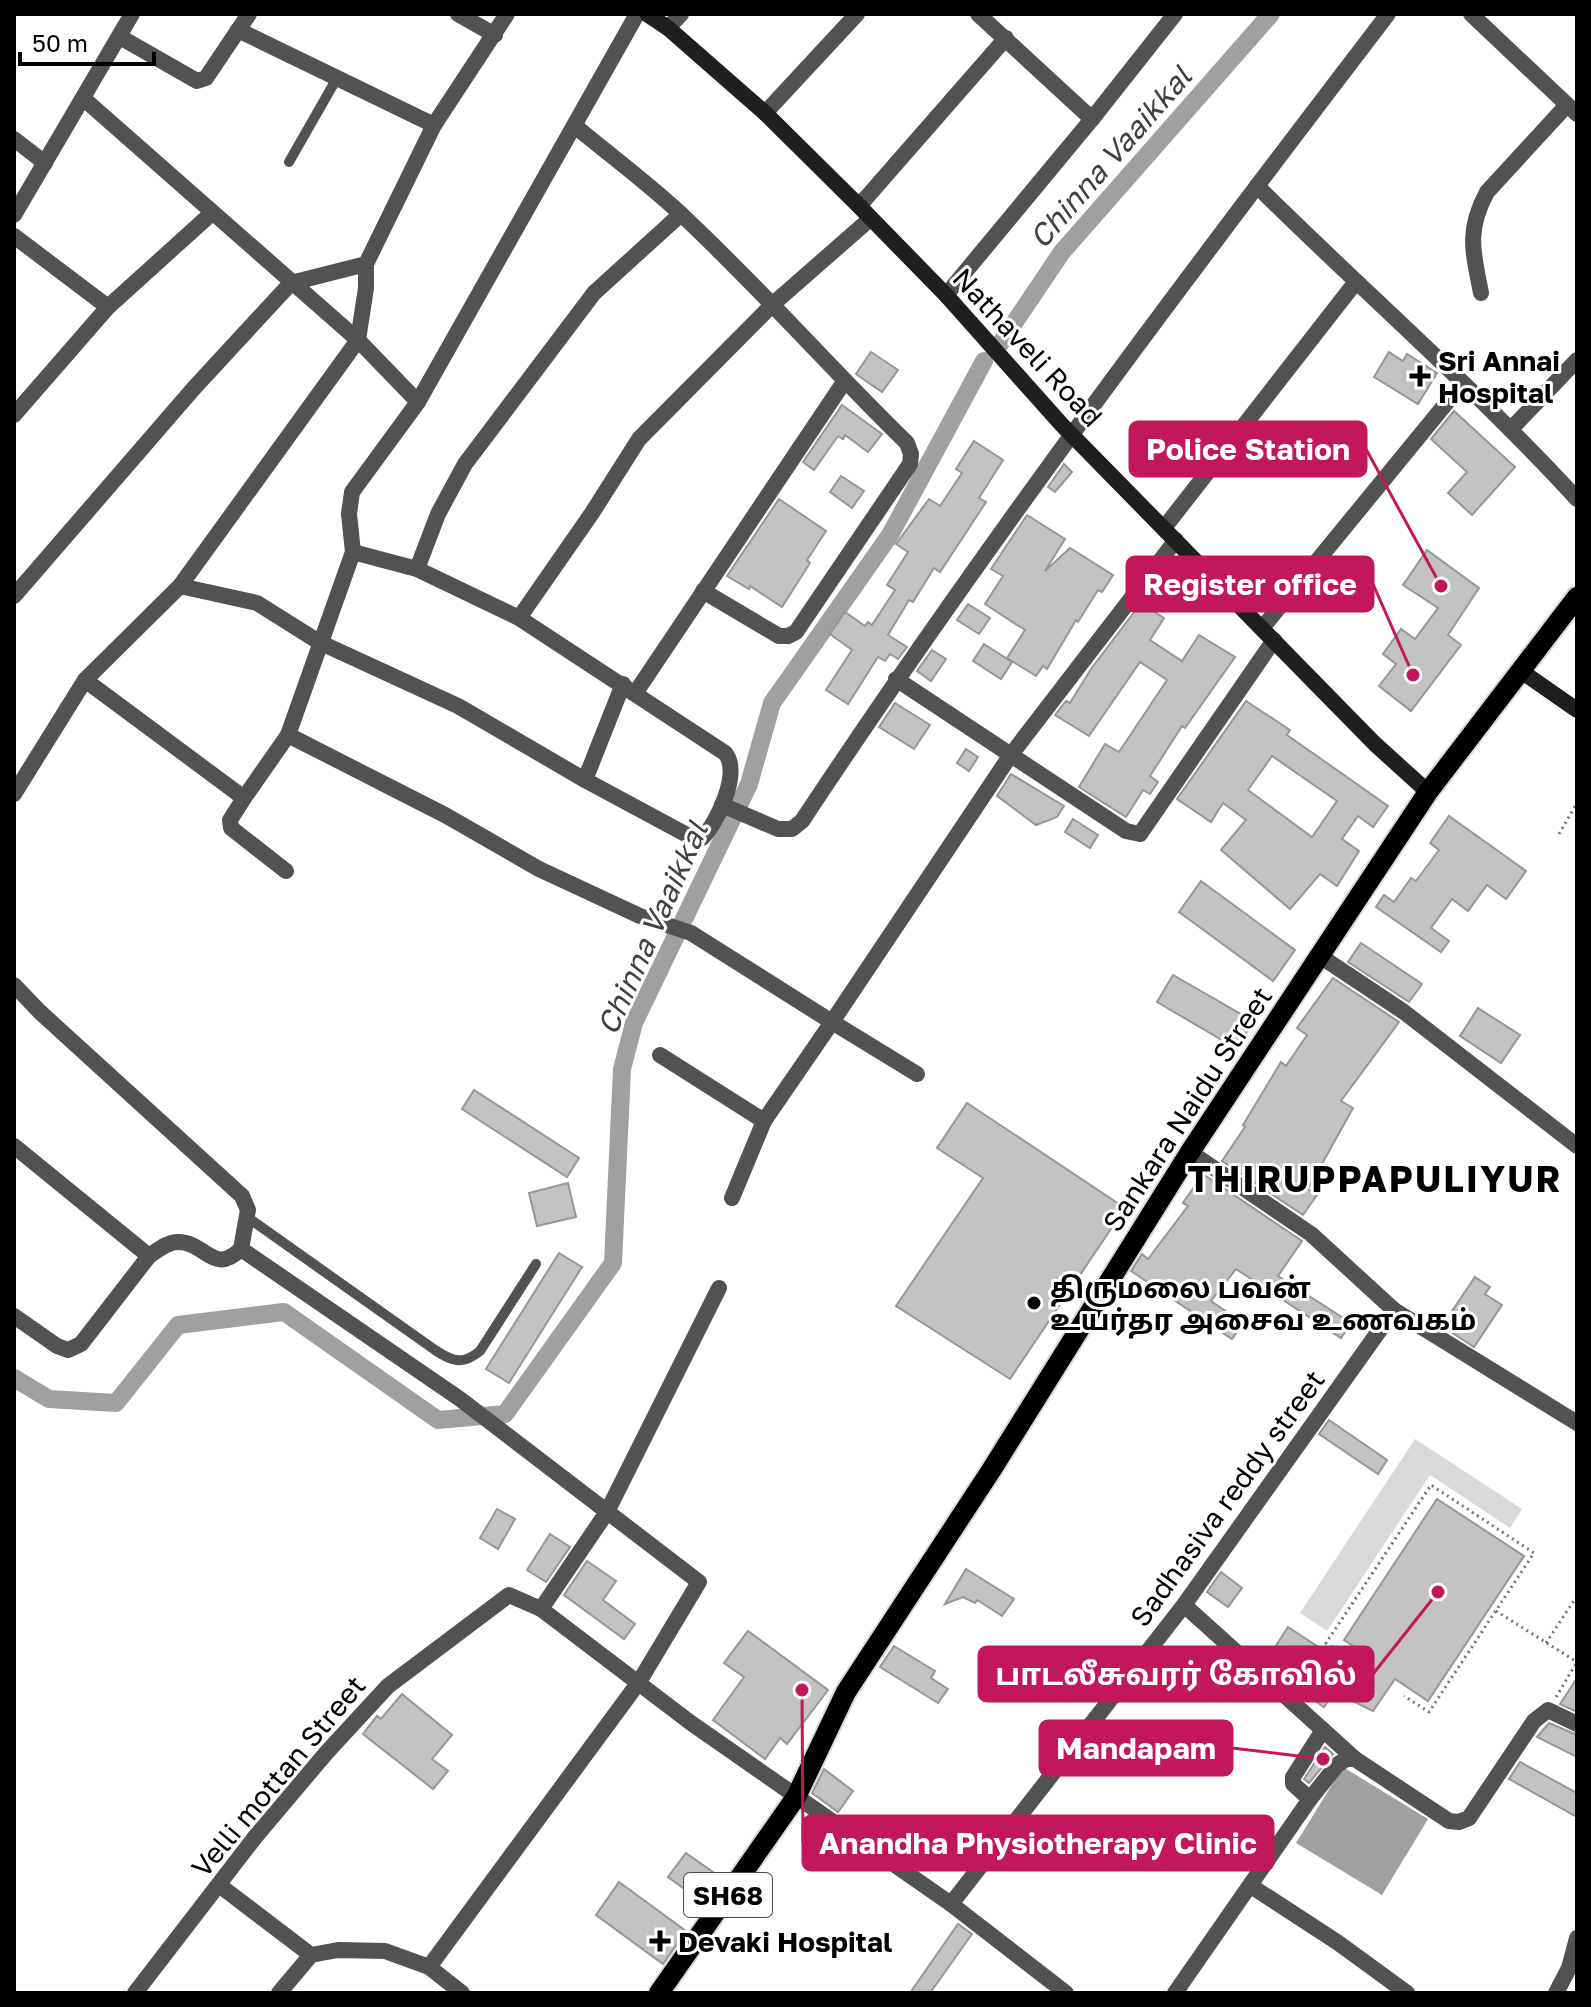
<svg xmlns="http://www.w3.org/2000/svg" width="1591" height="2007" font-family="'Golos Text','Noto Sans Tamil',sans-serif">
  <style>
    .green { fill: #d9d9d9 }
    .water { fill: #a0a0a0 }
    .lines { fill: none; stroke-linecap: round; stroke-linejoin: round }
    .canal { stroke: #a0a0a0; stroke-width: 18 }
    .building { fill: #c2c2c2; stroke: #969696; stroke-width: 2; fill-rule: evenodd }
    .primary-casing { stroke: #dbdbdb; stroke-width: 24 }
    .path { stroke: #747474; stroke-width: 3; stroke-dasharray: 2 4; stroke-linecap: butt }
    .lane { stroke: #525252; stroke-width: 10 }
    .street { stroke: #525252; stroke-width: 16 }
    .secondary { stroke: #1f1f1f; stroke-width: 16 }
    .primary { stroke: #000; stroke-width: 20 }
    .poi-dot { fill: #000; stroke: #fff; stroke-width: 3 }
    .labels { text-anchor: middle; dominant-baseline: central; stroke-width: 6; stroke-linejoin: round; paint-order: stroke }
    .shield { fill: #fff; stroke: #4c4c4c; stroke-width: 2 }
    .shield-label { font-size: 26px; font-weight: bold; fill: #000 }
    .street-label { font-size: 28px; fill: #000; stroke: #fff }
    .poi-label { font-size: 28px; font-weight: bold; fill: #000; stroke: #fff; text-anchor: start }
    .water-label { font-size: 30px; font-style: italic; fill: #414141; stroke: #fff }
    .district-label { font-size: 36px; font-weight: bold; letter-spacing: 2px; fill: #000; stroke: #fff }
    .leader { fill: none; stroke: #c2185b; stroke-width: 3 }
    .callout-dot { fill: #c2185b; stroke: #fff; stroke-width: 3 }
    .callout { fill: #c2185b; stroke: #c2185b; stroke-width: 3 }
    .callout-label { font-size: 30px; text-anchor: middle; font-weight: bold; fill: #fff }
  </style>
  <rect width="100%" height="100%" fill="#fff"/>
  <path class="green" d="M1415,1439L1522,1509L1510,1528L1430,1475L1327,1631L1300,1613Z"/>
  <path class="water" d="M1343,1767L1428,1819L1382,1895L1296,1843Z"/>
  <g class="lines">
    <g class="canal">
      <path d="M1000,344L1062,252L1271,14"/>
      <path d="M14,1378L49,1399L116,1403L178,1325L284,1312L438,1420L505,1414L613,1263L622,1069L634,1023L749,784L772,703L890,535L984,361"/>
    </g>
  </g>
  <g class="building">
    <path d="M871,352L898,370L882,392L856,374Z"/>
    <path d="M1389,352L1403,361L1407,354L1437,373L1418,404L1374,377Z"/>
    <path d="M842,405L882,434L868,452L845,435L843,439L838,436L814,470L803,462Z"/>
    <path d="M1454,411L1515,467L1472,515L1448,493L1467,472L1431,439Z"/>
    <path d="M974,441L1003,460L979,498L986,502L940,572L934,568L913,602L909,600L888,635L907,647L898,659L890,654L885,661L878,657L848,704L826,690L852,650L830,634L845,612L865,626L868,622L872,625L895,590L887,585L908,552L896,544L929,499L940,506L962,473L956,469Z"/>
    <path d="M1064,464L1072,472L1055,492L1048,487Z"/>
    <path d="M841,476L864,491L852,508L830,492Z"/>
    <path d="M779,499L826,531L807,560L810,563L782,607L750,586L749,589L727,576Z"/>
    <path d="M1027,515L1065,539L1045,571L1070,548L1113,575L1102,592L1098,590L1078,622L1076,620L1047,669L1043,666L1036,676L1007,658L1025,630L985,604L1003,576L991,569Z"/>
    <path d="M1427,550L1479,588L1448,635L1461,645L1411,711L1379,686L1396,664L1383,654L1401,629L1415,639L1438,608L1403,585Z"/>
    <path d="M1141,603L1164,618L1150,640L1182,661L1199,635L1235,657L1185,728L1182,726L1150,776L1158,782L1150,794L1143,790L1126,817L1079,787L1105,744L1119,752L1167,680L1140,662L1089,736L1055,715L1066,701L1070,703L1091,669Z"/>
    <path d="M968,604L990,618L979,634L957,620Z"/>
    <path d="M984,644L1012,662L1001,679L973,661Z"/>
    <path d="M932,650L946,659L931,681L917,671Z"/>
    <path d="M1246,701L1290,730L1287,735L1388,806L1373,827L1358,816L1342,839L1359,851L1337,886L1320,874L1290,909L1221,850L1246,820L1223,803L1211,822L1177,799ZM1272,756L1337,801L1312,837L1248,790Z"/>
    <path d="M895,703L930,725L914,749L879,727Z"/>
    <path d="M966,749L978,757L969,771L957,763Z"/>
    <path d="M1011,774L1064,806L1057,817L1036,825L997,796Z"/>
    <path d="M1449,816L1526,871L1506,899L1487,885L1468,911L1452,899L1431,928L1449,941L1441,952L1376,907L1384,895L1394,902L1411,878L1416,881L1439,850L1430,843Z"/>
    <path d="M1073,819L1098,835L1090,848L1065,832Z"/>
    <path d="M1201,881L1295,950L1273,981L1179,912Z"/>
    <path d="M1361,943L1422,984L1409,1002L1348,962Z"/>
    <path d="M1173,975L1253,1021L1237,1049L1157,1002Z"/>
    <path d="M1333,978L1399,1022L1341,1101L1353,1108L1308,1189L1317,1195L1303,1215L1222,1161L1245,1127L1243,1125L1281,1062L1286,1066L1307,1035L1297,1028Z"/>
    <path d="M1478,1008L1520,1035L1501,1063L1460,1036Z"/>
    <path d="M474,1090L579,1158L567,1177L462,1109Z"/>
    <path d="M967,1103L1125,1208L1010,1379L896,1306L983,1178L937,1148Z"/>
    <path d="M1203,1174L1302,1241L1278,1276L1351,1323L1341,1338L1236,1269L1211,1301L1243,1323L1232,1339L1131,1271L1142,1254L1148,1259L1188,1206L1183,1203Z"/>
    <path d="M568,1183L576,1217L537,1226L529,1193Z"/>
    <path d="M559,1253L582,1267L509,1383L486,1369Z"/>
    <path d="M1475,1277L1490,1287L1485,1294L1502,1305L1474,1347L1442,1326Z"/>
    <path d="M1329,1420L1387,1460L1378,1474L1319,1434Z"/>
    <path d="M1437,1499L1524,1556L1428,1701L1395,1679L1373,1711L1336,1693L1362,1652L1344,1640Z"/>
    <path d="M497,1509L515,1519L498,1549L480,1538Z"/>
    <path d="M550,1534L570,1547L546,1582L527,1570Z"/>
    <path d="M587,1561L616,1581L603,1600L635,1624L624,1639L564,1595Z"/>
    <path d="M966,1569L1014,1599L1002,1616L977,1600L975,1603L963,1597L945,1604Z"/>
    <path d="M1221,1572L1242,1588L1228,1607L1207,1592Z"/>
    <path d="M1288,1627L1326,1652L1315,1668L1340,1684L1324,1707L1284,1680L1265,1663Z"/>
    <path d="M748,1631L828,1690L787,1744L780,1738L765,1759L713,1720L744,1677L724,1663Z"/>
    <path d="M894,1646L935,1671L931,1678L948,1689L938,1703L880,1667Z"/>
    <path d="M1577,1678V1712L1560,1704Z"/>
    <path d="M402,1694L452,1735L432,1759L448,1771L433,1789L363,1734L377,1716L381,1719Z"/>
    <path d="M1549,1723L1577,1735V1757L1537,1737Z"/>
    <path d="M1325,1747L1333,1754L1309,1783L1304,1779Z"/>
    <path d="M1520,1762L1577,1793V1817L1509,1779Z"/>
    <path d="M824,1769L853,1791L838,1812L812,1793Z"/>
    <path d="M686,1853L723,1879L705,1904L668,1877Z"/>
    <path d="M619,1882L686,1931L663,1964L596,1915Z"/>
    <path d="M958,1924L972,1934L930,1993H910Z"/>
  </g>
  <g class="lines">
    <defs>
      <path id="primary" d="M659,1993L796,1797L846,1692L992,1469L1190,1152L1428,792L1577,597"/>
    </defs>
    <use href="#primary" class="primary-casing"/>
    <g class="path">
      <path d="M1559,834L1577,803"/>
      <path d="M1496,1611L1577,1662"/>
      <path d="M1546,1643L1577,1596"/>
      <path d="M1347,1657L1326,1643L1431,1485L1534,1553L1429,1712L1404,1696"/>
      <path d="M1556,1697L1577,1662"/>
    </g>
    <g class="lane">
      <path d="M289,162L337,78"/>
      <path d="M247,1217L435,1350C453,1362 463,1365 480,1351L536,1264"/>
    </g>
    <g class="street">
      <path d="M458,14L495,35"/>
      <path d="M978,14L1092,119"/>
      <path d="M1471,14L1577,114"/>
      <path d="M668,28L681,14"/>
      <path d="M238,30L434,125"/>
      <path d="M120,37L197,81L206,78L249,14"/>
      <path d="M84,99L358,340L418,402"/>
      <path d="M765,113L857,14"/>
      <path d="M575,126C611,156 649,184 683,216C761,289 831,369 907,443L911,454L910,464L796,632L788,636H779L703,591"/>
      <path d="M14,139L45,163"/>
      <path d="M1257,186C1363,291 1476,389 1577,499"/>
      <path d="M859,206L1006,38"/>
      <path d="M14,215L132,14"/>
      <path d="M14,236L108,307"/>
      <path d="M1481,293C1473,252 1466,231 1487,192L1567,105"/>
      <path d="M946,295L1092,119L1175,14"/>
      <path d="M14,415L108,307L212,213"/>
      <path d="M1512,428L1577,360"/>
      <path d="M1164,528L1355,283"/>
      <path d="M417,569L438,514L465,464L594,293L681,214"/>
      <path d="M180,586L257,603L319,642L458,706L585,780L689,836L702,838C718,822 741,772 725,753L519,618L417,569L353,552"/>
      <path d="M14,596L194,388L291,283L366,264L434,125L507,14"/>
      <path d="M519,618L592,513L639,439L773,304L870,219"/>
      <path d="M1263,627L1462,384"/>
      <path d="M896,679L1126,831L1140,834L1274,640"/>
      <path d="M85,680L244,798L288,735L445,815L539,869L640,916L691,933L832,1022L764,1121L732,1198"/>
      <path d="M636,692L844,382"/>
      <path d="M288,735L353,552L349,514L352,492L418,402L637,14"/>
      <path d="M585,780L623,684"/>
      <path d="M14,794L85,680L180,586L358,340L366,288V264"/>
      <path d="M244,798L230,820L231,828L286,871"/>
      <path d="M722,805L778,829H792L802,821C986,543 1186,278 1388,14"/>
      <path d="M1320,956L1404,1012L1577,1146"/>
      <path d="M14,985L40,1012L242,1196L248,1210L241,1249L460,1399L699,1582L639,1682L429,1967L385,1951L338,1950L311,1955L279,1993"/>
      <path d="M660,1055L764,1121"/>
      <path d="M917,1074L832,1022L1010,756L1176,540"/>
      <path d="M14,1146L149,1256C158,1250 167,1242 178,1242C206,1242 213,1276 241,1249"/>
      <path d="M1190,1152L1311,1234L1394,1310L1577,1423"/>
      <path d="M14,1316L57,1346L68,1350L81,1344L149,1256"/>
      <path d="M1184,1605L1323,1730L1293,1777V1784L1310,1799"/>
      <path d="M541,1609L607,1512L719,1288"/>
      <path d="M1323,1730L1355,1759"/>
      <path d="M219,1885L311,1955"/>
      <path d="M1251,1886L1337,1942L1407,1993"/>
      <path d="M951,1904L1184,1605L1394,1310"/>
      <path d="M429,1967L462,1993"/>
      <path d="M135,1993L256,1836L327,1752L388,1686L509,1595L541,1609L691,1723L951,1904L1066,1993"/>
      <path d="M1175,1993L1310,1799L1337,1765L1346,1759H1355L1449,1821L1459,1822L1469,1818L1534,1721L1548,1710L1577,1724"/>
      <path d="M1556,1993L1569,1968L1577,1938"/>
    </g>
    <g class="secondary">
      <path d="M647,14L668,28L765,113L859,206L946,295L1062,425L1375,744L1428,792"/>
      <path d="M1521,671L1577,710"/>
    </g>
    <use href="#primary" class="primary"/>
  </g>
  <g class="poi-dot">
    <path d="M1416 364h8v8h8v8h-8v8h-8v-8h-8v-8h8z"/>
    <circle cx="1034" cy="1303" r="8"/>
    <path d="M656 1929h8v8h8v8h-8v8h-8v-8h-8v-8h8z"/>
  </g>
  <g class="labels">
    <rect class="shield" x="684" y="1873" width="88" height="44" rx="6"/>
    <g class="shield-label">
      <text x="728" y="1895">SH68</text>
    </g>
    <g class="street-label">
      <text transform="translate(1028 347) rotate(47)">Nathaveli Road</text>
      <text transform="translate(1187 1109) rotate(-57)">Sankara Naidu Street</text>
      <text transform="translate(1227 1498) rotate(-54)">Sadhasiva reddy street</text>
      <text transform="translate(278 1776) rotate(-50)">Velli mottan Street</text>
    </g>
    <g class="poi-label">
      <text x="1438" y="360">Sri Annai<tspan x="1438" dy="32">Hospital</tspan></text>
      <text x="1050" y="1287">திருமலை பவன்<tspan x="1050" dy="32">உயர்தர அசைவ உணவகம்</tspan></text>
      <text x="678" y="1941">Devaki Hospital</text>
    </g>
    <g class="water-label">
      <text transform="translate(1110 157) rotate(-49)">Chinna Vaaikkal</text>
      <text transform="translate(652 928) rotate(-66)">Chinna Vaaikkal</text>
    </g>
    <g class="district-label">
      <text x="1375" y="1178">THIRUPPAPULIYUR</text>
    </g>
  </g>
  <path class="leader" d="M1441 586L1366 449M1413 675L1373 584M1438 1592L1373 1674M1323 1759L1232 1748M802 1690L803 1843"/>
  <g class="callout-dot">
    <circle cx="1441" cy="586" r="8"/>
    <circle cx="1413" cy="675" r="8"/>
    <circle cx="1438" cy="1592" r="8"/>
    <circle cx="1323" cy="1759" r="8"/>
    <circle cx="802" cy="1690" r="8"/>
  </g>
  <g class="callout">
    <rect x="1130" y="422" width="236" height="54" rx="8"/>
    <rect x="1127" y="557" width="246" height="54" rx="8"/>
    <rect x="979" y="1647" width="394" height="54" rx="8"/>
    <rect x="1040" y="1721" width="192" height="54" rx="8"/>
    <rect x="803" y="1816" width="470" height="54" rx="8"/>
  </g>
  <g class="callout-label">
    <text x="1248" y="460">Police Station</text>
    <text x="1250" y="595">Register office</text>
    <text x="1176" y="1685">பாடலீசுவரர் கோவில்</text>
    <text x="1136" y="1759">Mandapam</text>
    <text x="1038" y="1854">Anandha Physiotherapy Clinic</text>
  </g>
  <rect width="1591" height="2007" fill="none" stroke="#000000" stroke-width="32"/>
  <path d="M20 52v12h134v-12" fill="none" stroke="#000000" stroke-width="4"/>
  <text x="32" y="52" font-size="24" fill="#000000" stroke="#ffffff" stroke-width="6" paint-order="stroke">50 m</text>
</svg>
